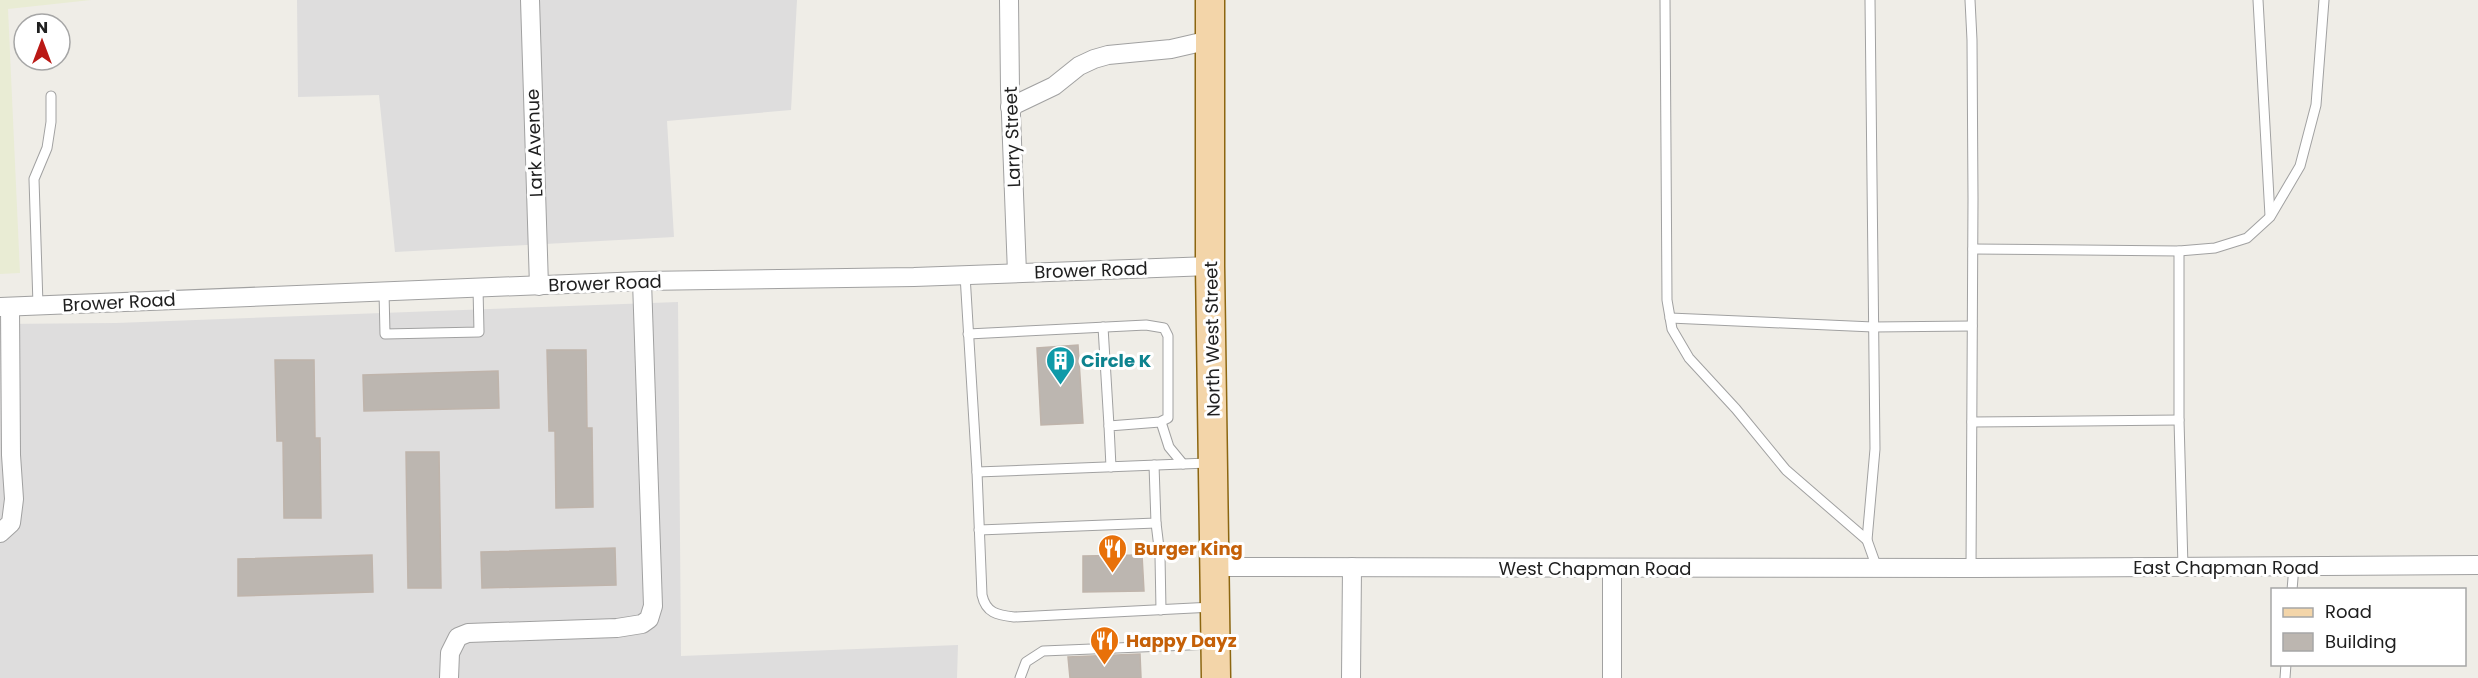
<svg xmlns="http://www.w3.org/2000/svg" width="2478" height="678" font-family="Poppins,sans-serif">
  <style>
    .residential { fill: #dedddd }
    .farmland { fill: #e9ecd4 }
    .building { fill: #bcb6b0; stroke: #bfb4ab; stroke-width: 1.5 }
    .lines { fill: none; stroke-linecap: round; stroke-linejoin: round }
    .service-casing { stroke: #a1a1a1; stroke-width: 11 }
    .minor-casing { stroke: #a1a1a1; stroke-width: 20 }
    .primary-casing { stroke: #8c6610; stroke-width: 31 }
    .service { stroke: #fff; stroke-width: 9 }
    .minor { stroke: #fff; stroke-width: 18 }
    .primary { stroke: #f3d5a9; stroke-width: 28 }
    .labels { text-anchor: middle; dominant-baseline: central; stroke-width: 6; stroke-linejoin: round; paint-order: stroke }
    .street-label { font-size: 18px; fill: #202020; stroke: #fff }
    .culture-label { font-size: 18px; font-weight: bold; fill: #0d838f; stroke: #fff; text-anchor: start }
    .food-label { font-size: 18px; font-weight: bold; fill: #c56008; stroke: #fff; text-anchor: start }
  </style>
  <rect width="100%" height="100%" fill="#efede7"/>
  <g class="residential">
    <path d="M297,0H797L791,110L667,121L674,237L395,252L379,95L298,97Z"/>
    <path d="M678,302L681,656L958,645L957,678H0V324L116,323Z"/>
  </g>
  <path class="farmland" d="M0,0H91L8,9L20,273L0,274Z"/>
  <g class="building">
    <path d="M1078,345L1083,423L1041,425L1037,348Z"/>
    <path d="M547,350H586L587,428H592L593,507L556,508L555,431H549Z"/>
    <path d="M275,360H314L315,438H320L321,518H284L283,441H277Z"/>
    <path d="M498,371L499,408L364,411L363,375Z"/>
    <path d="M406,452H439L441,588H408Z"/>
    <path d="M615,548L616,585L482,588L481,552Z"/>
    <path d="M372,555L373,592L238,596V559Z"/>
    <path d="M1142,555L1144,591L1083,592V556Z"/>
    <path d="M1140,654L1141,678H1070L1068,657Z"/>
  </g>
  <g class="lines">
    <defs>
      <g id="service">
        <path d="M1665,0L1667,300L1672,329L1689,358L1736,409L1786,470L1867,540"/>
        <path d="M1870,0L1875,449L1867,540L1877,568"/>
        <path d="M1970,0L1972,40L1973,199L1971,568"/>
        <path d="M2258,0L2270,216"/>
        <path d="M1973,249L2179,251L2215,248L2247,238L2270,217L2300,166L2316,105L2324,0"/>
        <path d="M2179,251V420L2183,567"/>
        <path d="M965,275L977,472L1208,463"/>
        <path d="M384,292L385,334L479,332L478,288"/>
        <path d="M38,305L34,179L47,148L51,122V96"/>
        <path d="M1670,318L1873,327L1972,326"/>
        <path d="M1103,327L1109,426"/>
        <path d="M968,334L1146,325L1164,328L1168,336V418L1160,422L1109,426L1111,467"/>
        <path d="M1161,422L1169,447L1183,464"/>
        <path d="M1972,422L2179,420"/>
        <path d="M977,472L982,595C986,613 997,615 1014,617L1213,607"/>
        <path d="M1156,523L1160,556L1161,610"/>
        <path d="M979,530L1156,523L1154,465"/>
        <path d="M2292,590L2294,566"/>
        <path d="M1020,678L1026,662L1043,651L1213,644"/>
        <path d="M2285,678L2286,664"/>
      </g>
      <g id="minor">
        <path d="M530,0L539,286"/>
        <path d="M1009,0L1010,89L1017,273"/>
        <path d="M1010,107L1054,86L1079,66L1094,59L1108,55L1171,49L1210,40"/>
        <path d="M0,307L642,281L914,277L1210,266"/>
        <path d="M0,533L11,523L14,499L11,455L10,307"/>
        <path d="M1215,567L1975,568L2478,565"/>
        <path d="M449,678L450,653L458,637L468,633L617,628L642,624L649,619L653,606L642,281"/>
        <path d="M1351,678L1352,567"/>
        <path d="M1612,678V568"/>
      </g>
      <path id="primary" d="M1210,0V266L1216,678"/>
    </defs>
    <use href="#service" class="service-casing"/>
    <use href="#minor" class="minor-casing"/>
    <use href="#primary" class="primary-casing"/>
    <use href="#service" class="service"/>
    <use href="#minor" class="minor"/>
    <use href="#primary" class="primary"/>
  </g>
  <defs>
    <symbol id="building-pin" viewBox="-11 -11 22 30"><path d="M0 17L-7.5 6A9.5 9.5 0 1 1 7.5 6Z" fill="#0f9aa8" stroke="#fff"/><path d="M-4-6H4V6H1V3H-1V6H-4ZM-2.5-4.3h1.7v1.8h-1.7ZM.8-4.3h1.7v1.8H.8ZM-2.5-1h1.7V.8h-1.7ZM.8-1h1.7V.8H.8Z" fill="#fff"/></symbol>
    <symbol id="restaurant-pin" viewBox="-11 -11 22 30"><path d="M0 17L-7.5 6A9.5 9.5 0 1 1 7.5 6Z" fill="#e8710a" stroke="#fff"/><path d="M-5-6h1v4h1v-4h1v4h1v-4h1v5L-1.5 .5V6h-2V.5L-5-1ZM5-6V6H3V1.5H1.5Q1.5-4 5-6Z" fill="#fff"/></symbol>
  </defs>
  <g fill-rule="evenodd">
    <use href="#building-pin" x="1044" y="344" width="33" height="45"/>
    <use href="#restaurant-pin" x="1096" y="532" width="33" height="45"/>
    <use href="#restaurant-pin" x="1088" y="624" width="33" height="45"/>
  </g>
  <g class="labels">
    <g class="street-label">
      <text transform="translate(1012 137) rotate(-92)">Larry Street</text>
      <text transform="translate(534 143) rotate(-92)">Lark Avenue</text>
      <text transform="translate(1091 270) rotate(-2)">Brower Road</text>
      <text transform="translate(605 283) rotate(-2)">Brower Road</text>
      <text transform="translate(119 302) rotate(-3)">Brower Road</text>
      <text transform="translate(1212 339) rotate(-91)">North West Street</text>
      <text x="2226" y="567">East Chapman Road</text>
      <text x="1595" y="568">West Chapman Road</text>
    </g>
    <g class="culture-label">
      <text x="1081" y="360">Circle K</text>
    </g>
    <g class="food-label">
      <text x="1134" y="548">Burger King</text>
      <text x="1126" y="640">Happy Dayz</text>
    </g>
  </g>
  <rect x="2271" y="588" width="195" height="78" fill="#ffffff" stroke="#a6a6a6" stroke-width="1.5"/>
  <rect x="2283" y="608" width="30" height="9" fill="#f3d5a9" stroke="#a6a6a6" stroke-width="1.5"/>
  <text x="2325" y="618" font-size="18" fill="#202020">Road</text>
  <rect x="2283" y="633" width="30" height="18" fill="#bcb6b0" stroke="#a6a6a6" stroke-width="1.5"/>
  <text x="2325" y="648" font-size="18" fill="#202020">Building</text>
  <g transform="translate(42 42)"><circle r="28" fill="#ffffff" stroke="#a6a6a6" stroke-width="1.5"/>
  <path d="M0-4.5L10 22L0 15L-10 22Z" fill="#ba1915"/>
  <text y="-9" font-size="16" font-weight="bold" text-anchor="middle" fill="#202020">N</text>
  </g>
</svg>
